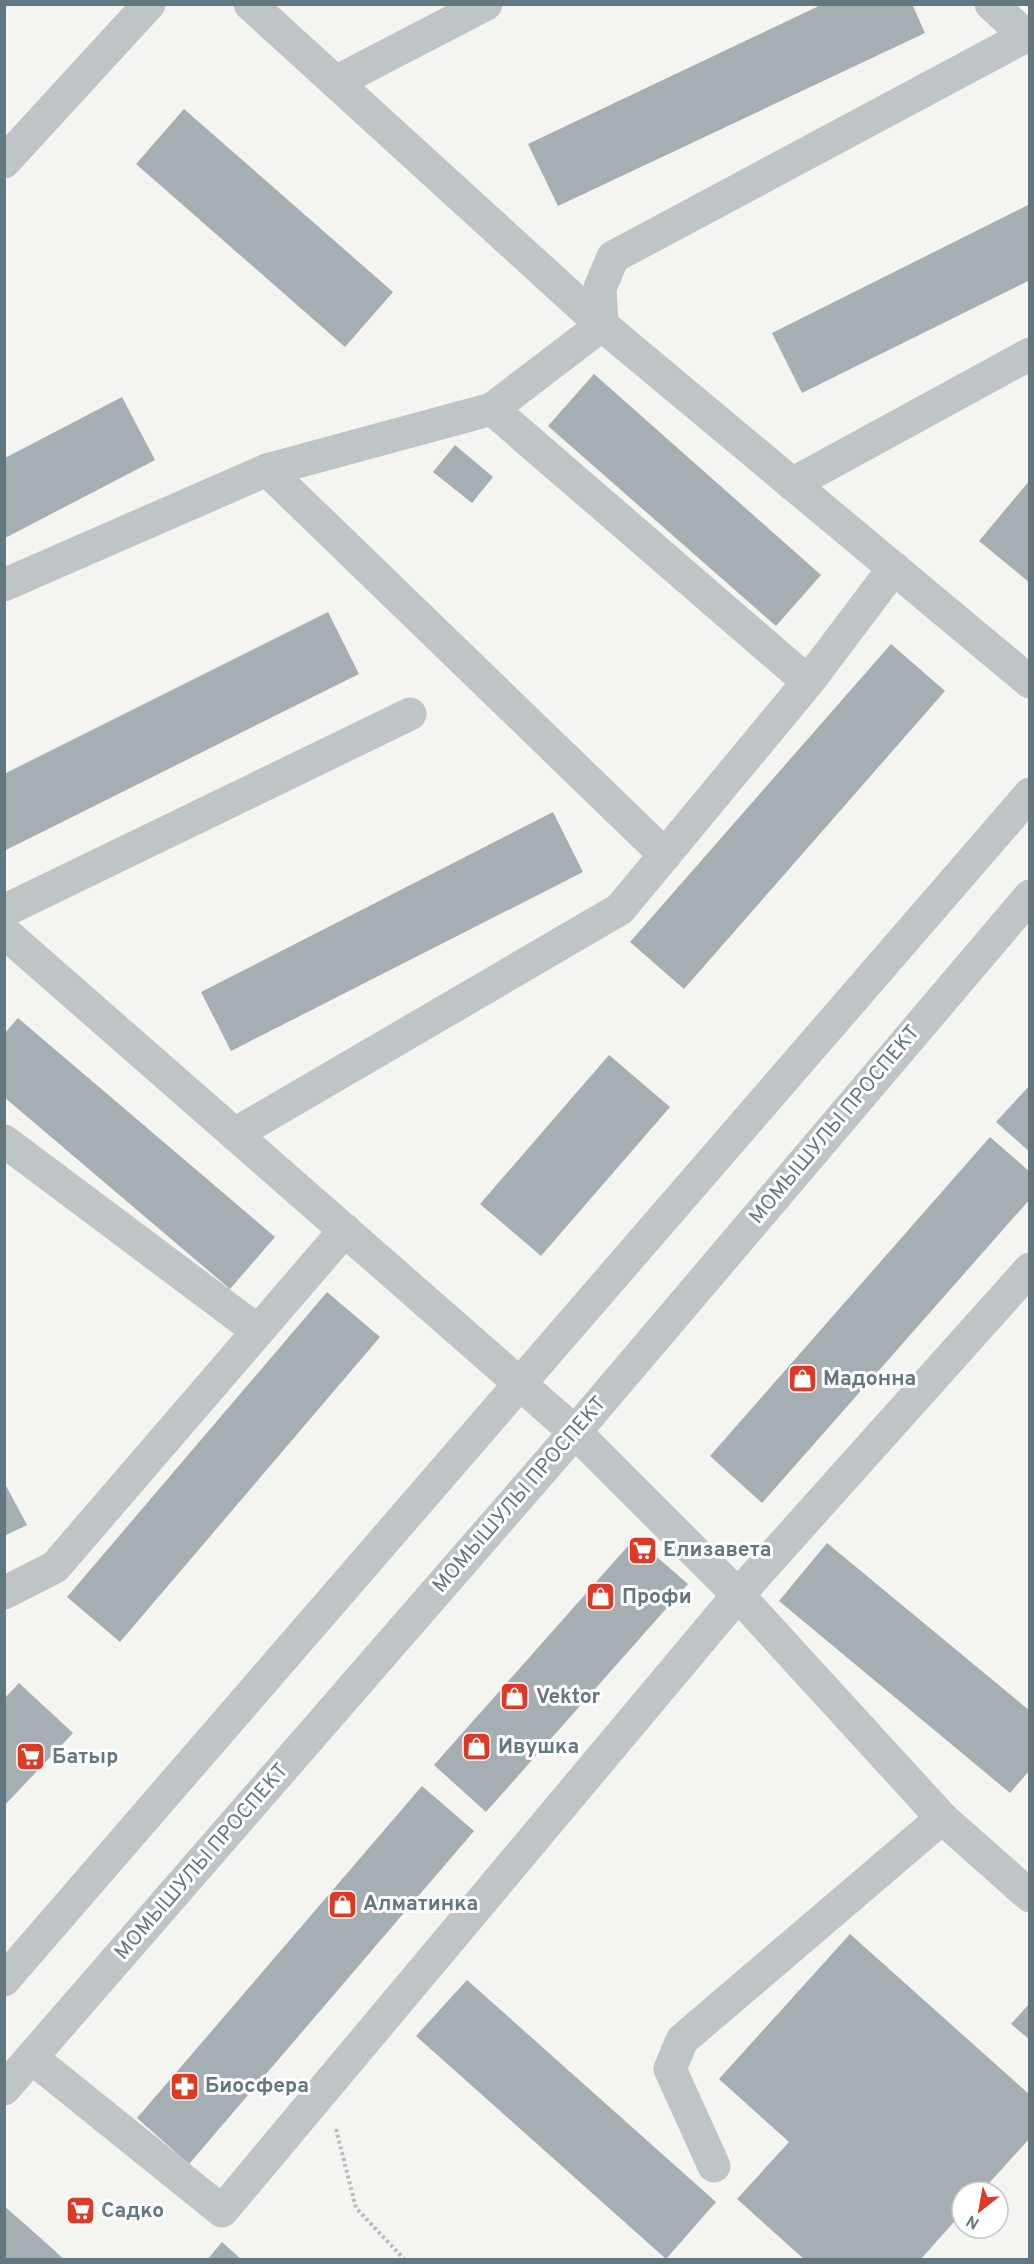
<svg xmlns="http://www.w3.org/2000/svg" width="1034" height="2264" font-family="Overpass,sans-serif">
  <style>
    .building { fill: #a5afb3 }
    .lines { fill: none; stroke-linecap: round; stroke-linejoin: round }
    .path { stroke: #b9bcbd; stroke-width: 4; stroke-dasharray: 3 3; stroke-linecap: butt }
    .minor { stroke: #bfc4c6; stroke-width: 33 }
    .labels { text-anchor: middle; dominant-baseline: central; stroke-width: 6; stroke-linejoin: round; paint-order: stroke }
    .street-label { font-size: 21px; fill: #637781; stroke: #fff }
    .poi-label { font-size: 21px; font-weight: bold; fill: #637781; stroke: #fff; text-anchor: start }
  </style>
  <rect width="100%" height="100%" fill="#f4f4f0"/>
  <g class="building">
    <path d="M823,4H912L925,33L558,206L528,144Z"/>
    <path d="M184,109L393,292L345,347L136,164Z"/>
    <path d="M1030,204V280L802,393L772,333Z"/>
    <path d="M594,374L821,575L776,626L548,426Z"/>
    <path d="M122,397L155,460L5,538V458Z"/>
    <path d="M455,445L493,477L472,503L433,472Z"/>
    <path d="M1030,480V583L979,541Z"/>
    <path d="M328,612L359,674L4,851V774Z"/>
    <path d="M891,644L945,691L684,989L630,942Z"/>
    <path d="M553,812L583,872L231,1051L201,992Z"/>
    <path d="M18,1018L275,1237L230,1289L4,1097V1034Z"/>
    <path d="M609,1055L670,1107L541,1256L480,1204Z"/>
    <path d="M1030,1085V1152L996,1122Z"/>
    <path d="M990,1137L1030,1172V1199L762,1503L710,1456Z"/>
    <path d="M327,1292L380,1337L120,1642L67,1597Z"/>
    <path d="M4,1482L27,1525L4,1536Z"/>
    <path d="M635,1538L688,1584L486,1812L434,1765Z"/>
    <path d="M827,1543L1030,1711V1770L1010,1793L779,1601Z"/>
    <path d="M19,1683L73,1733L4,1806V1699Z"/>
    <path d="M422,1786L474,1831L189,2164L137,2118Z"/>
    <path d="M850,1934L1030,2095V2138L981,2192H962V2213L920,2260H805L737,2199L789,2142L719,2079Z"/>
    <path d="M467,1980L716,2202L666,2259L416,2036Z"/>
    <path d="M1030,2003V2040L1011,2024Z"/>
    <path d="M4,2206L27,2226L65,2260H4Z"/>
    <path d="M222,2242L242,2260H207Z"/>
  </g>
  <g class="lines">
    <path class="path" d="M336,2129L356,2208L405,2260"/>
    <g class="minor">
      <path d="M250,4L602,325L1030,682"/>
      <path d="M336,82L486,4"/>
      <path d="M4,162L149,4"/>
      <path d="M602,325L600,288L613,257L1026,36L991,4"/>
      <path d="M602,325L492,409L808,682"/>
      <path d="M267,470L665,855"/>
      <path d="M792,484L1030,354"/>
      <path d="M4,585L267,470L492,409"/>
      <path d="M4,911L410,714"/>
      <path d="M4,932L575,1432L738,1595L942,1818L1030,1896"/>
      <path d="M235,1134L620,909L808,682L894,568"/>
      <path d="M4,1141L258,1331"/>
      <path d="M4,1593L55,1567L345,1230"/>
      <path d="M4,1980L1030,794"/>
      <path d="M32,2058L222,2211L738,1595L1030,1269"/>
      <path d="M4,2089L575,1432L1030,896"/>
      <path d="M714,2166L670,2069L682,2040L942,1818"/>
    </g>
  </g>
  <defs>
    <symbol id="shop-square" viewBox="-11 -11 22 22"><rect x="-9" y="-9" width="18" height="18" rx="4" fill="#df3925" stroke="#fff"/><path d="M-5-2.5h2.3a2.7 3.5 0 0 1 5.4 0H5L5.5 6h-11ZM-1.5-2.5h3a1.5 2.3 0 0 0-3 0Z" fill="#fff"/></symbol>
    <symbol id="supermarket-square" viewBox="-11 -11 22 22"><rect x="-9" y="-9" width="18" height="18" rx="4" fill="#df3925" stroke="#fff"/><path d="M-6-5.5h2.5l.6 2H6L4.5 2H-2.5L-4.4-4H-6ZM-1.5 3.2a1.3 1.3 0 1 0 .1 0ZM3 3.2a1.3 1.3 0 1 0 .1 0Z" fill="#fff"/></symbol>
    <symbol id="pharmacy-square" viewBox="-11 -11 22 22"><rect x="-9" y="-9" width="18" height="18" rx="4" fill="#df3925" stroke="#fff"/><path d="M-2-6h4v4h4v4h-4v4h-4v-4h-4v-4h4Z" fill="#fff"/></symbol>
  </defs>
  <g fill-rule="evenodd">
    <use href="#shop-square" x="786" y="1362" width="33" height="33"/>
    <use href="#supermarket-square" x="626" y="1534" width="33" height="33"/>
    <use href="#shop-square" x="584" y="1580" width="33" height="33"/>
    <use href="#shop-square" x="498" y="1680" width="33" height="33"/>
    <use href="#shop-square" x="460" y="1730" width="33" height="33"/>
    <use href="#supermarket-square" x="14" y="1740" width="33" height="33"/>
    <use href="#shop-square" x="326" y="1888" width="33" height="33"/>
    <use href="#pharmacy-square" x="168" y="2070" width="33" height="33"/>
    <use href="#supermarket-square" x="64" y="2194" width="33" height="33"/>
  </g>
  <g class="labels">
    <g class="street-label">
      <text transform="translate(835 1125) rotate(-50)">МОМЫШУЛЫ ПРОСПЕКТ</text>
      <text transform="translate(520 1495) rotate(-49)">МОМЫШУЛЫ ПРОСПЕКТ</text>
      <text transform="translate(202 1862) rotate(-49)">МОМЫШУЛЫ ПРОСПЕКТ</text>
    </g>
    <g class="poi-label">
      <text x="823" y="1379">Мадонна</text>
      <text x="663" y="1550">Елизавета</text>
      <text x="622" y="1597">Профи</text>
      <text x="536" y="1697">Vektor</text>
      <text x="498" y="1747">Ивушка</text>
      <text x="52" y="1757">Батыр</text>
      <text x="363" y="1904">Алматинка</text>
      <text x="205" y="2086">Биосфера</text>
      <text x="101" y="2211">Садко</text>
    </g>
  </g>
  <rect width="1034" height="2264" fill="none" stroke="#637781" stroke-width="12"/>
  <g transform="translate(980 2210) rotate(211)"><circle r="28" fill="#ffffff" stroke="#c1c9cd" stroke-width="1.5"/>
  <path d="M0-4.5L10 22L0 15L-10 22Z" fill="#df3925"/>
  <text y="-9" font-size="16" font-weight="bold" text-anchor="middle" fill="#637781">N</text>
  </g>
</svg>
